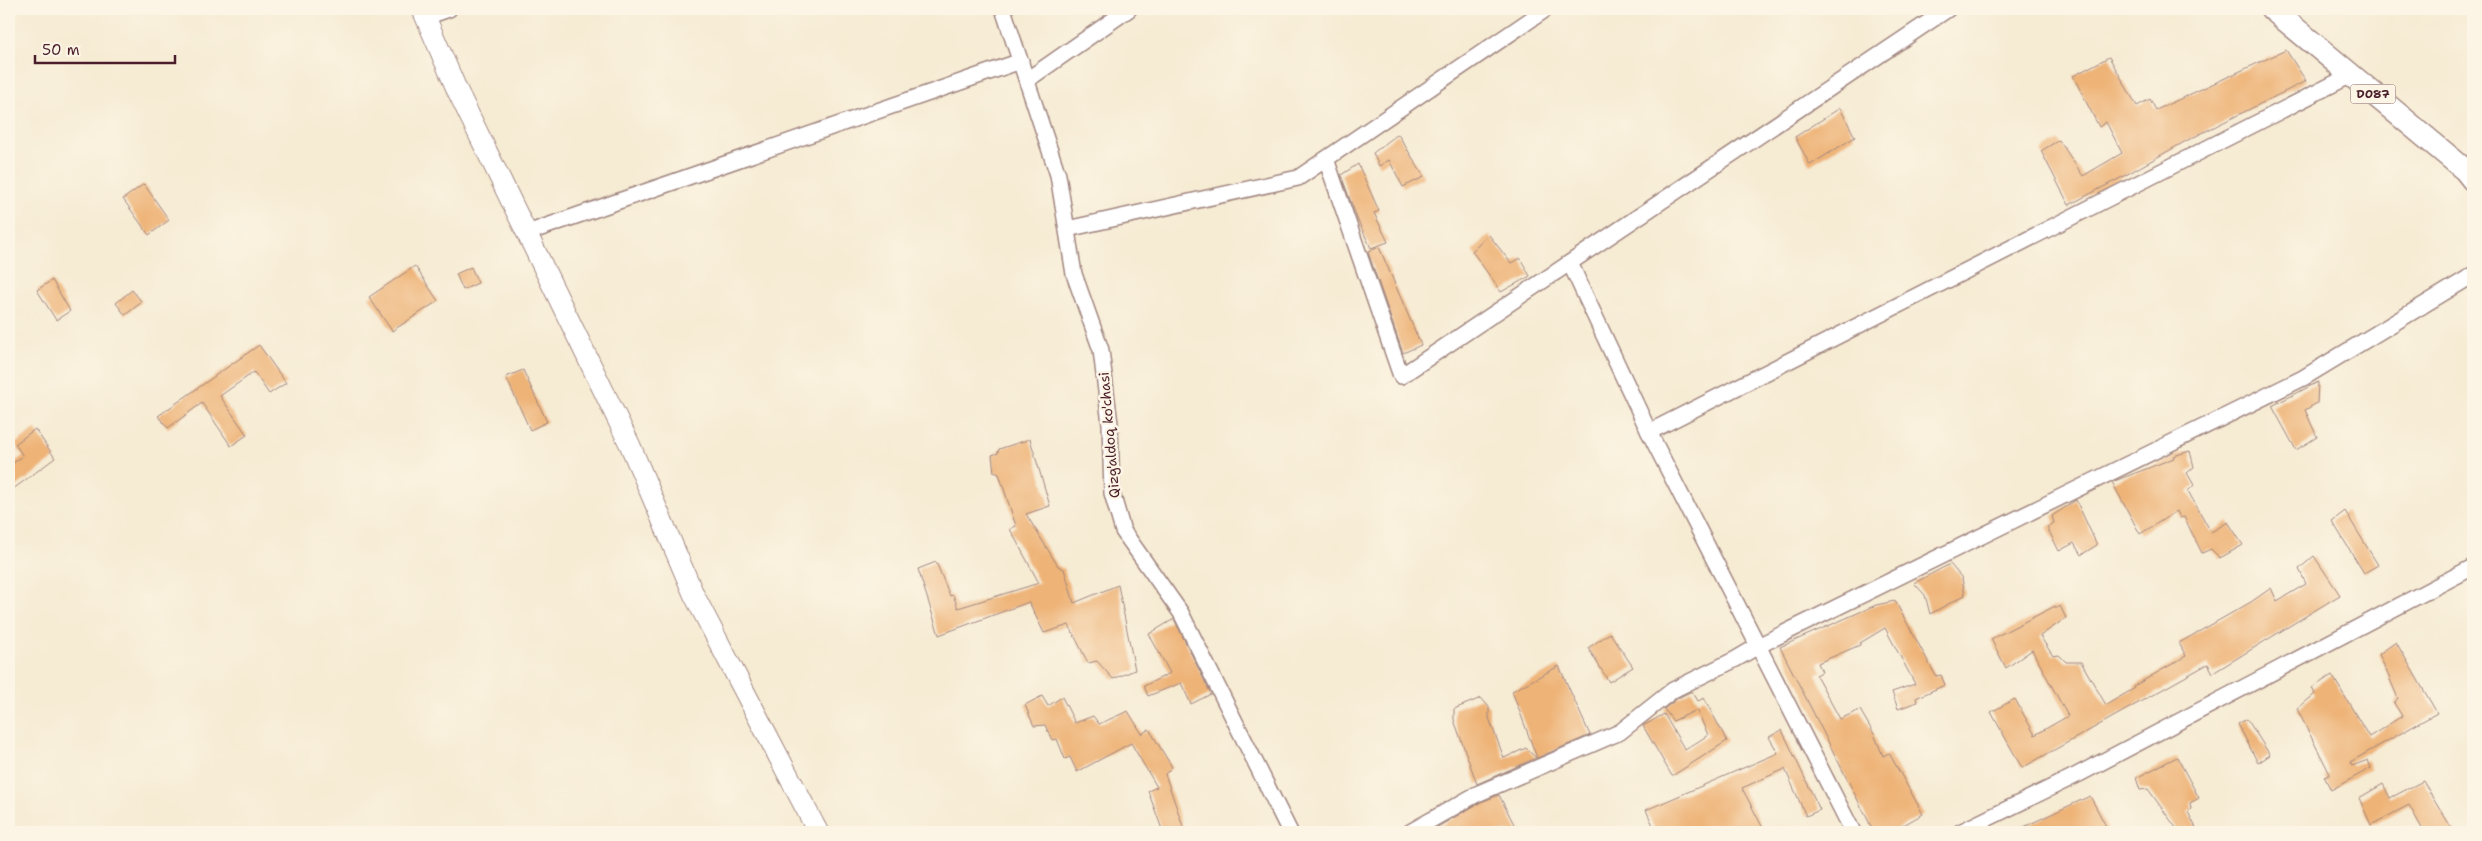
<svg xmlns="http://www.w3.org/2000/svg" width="2482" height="841" font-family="'Shantell Sans',sans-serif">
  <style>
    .building { fill: #eeb377 }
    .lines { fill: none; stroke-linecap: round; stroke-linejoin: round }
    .street-casing { stroke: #a0857f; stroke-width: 18 }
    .secondary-casing { stroke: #a0857f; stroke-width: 22 }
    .primary-casing { stroke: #a0857f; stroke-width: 25 }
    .street { stroke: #fff; stroke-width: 15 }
    .secondary { stroke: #fff; stroke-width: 20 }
    .primary { stroke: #fff; stroke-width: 22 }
    .labels { text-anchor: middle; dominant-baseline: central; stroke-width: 5; stroke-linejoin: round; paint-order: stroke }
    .shield { fill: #fcf5e5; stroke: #7f5f63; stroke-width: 1 }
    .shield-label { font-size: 12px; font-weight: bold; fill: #4a1f2b }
    .street-label { font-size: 14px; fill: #4a1f2b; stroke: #fcf5e5 }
  </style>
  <rect width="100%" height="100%" fill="#fcf5e5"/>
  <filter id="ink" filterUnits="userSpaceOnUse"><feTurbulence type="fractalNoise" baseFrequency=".02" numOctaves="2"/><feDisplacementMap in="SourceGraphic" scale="10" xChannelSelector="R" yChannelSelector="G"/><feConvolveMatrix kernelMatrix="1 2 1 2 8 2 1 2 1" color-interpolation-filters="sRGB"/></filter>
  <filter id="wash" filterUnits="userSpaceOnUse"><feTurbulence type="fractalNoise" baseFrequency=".0096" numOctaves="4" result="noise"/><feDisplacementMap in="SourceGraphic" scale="20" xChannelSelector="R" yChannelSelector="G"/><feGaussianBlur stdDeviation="1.12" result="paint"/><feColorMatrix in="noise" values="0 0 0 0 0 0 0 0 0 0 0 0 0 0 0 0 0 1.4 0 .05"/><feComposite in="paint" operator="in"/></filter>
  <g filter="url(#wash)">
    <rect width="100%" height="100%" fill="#f6ebd3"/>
    <g id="blocks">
      <g class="building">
        <path d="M2286,50L2306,81L2186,141L2124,176L2069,205L2041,151L2059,140L2083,176L2122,153L2106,122L2099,127L2073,76L2109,57L2137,106L2150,99L2156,110Z"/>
        <path d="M1840,108L1855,137L1810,165L1795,137Z"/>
        <path d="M1398,134L1424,177L1403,187L1389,160L1379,166L1373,153Z"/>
        <path d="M1358,164L1379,211L1374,213L1388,242L1371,248L1358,221L1341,175Z"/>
        <path d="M144,184L169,220L149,235L123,199Z"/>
        <path d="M1489,235L1511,263L1520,258L1530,276L1501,292L1472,251Z"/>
        <path d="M1379,247L1421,345L1403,353L1368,252Z"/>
        <path d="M415,266L438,301L392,331L369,297Z"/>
        <path d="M471,267L478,283L463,290L456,274Z"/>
        <path d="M52,280L70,311L56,320L37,290Z"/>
        <path d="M132,290L142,302L125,315L116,303Z"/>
        <path d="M259,345L286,383L269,394L254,372L220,396L247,435L231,446L202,403L168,428L158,416Z"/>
        <path d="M523,370L547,422L530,430L506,377Z"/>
        <path d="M2318,382L2317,403L2305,410L2317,437L2296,450L2272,406Z"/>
        <path d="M35,429L55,458L9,492V466L23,456L15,444Z"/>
        <path d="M1030,439L1050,506L1026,514L1058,566L1064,569L1074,603L1118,585L1135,670L1113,679L1097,661L1088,663L1069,625L1044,633L1029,602L939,635L918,569L936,562L950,596L953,595L958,608L1039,583L1010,529L1016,526L999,474L994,472L992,455L998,453L999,449Z"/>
        <path d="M2190,451L2194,467L2187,473L2194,485L2188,491L2211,532L2228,522L2243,545L2220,558L2211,549L2202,553L2184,517L2180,518L2177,511L2140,534L2112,482L2174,458L2173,456Z"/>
        <path d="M2076,500L2097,545L2081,555L2074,543L2059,551L2047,527L2054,523L2052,516Z"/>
        <path d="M2345,511L2378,565L2364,573L2332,521Z"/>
        <path d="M2314,556L2340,595L2213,673L2208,664L2022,768L1991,712L2015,699L2035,735L2068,716L2032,650L2006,668L1991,639L2055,606L2056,608L2060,606L2066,618L2040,636L2053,656L2059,655L2066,662H2081L2106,705L2135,688L2134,686L2186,656L2179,643L2251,602L2271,588L2277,601L2306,584L2299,569Z"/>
        <path d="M1950,564L1962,578L1965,595L1930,614L1925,595L1914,583Z"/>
        <path d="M1895,601L1936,676L1941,675L1945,685L1916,698L1917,702L1898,709L1892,692L1915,684L1885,628L1860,643V645L1818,663L1822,672L1816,675L1840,719L1860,710L1874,734L1883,756L1889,753L1923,814L1891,832H1874L1780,647L1876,605Z"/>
        <path d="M1174,619L1211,694L1191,704L1181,683L1148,696L1144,686L1170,673L1149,634Z"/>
        <path d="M1610,633L1633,667L1609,682L1588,648Z"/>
        <path d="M2396,642L2437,713L2350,762L2352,766L2368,760L2371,768L2331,790L2324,776L2330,774L2297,709L2315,694L2312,688L2332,675L2369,737L2402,716L2394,703L2398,698L2379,654Z"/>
        <path d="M1559,666L1590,735L1537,758L1512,691Z"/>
        <path d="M1692,691L1698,701L1704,698L1727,741L1672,776L1643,726L1664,714L1685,750L1708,735L1697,710L1673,721L1664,709L1678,698Z"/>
        <path d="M1042,696L1048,706L1062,697L1075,723L1093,716L1099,724L1128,711L1142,734L1149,729L1172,767L1165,774L1185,832H1163L1148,791L1157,787L1131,743L1077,772L1070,757L1065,759L1057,739L1052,740L1045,725L1034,726L1025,705Z"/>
        <path d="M1481,698L1489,707V718L1504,758L1526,748L1536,758L1477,784L1454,720V709Z"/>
        <path d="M2247,719L2270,755L2258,763L2238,724Z"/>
        <path d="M1782,730L1820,810L1806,816L1785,769L1742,788L1765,832H1656L1646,810L1778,753L1769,737Z"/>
        <path d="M2177,757L2199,798L2190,803L2191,809L2188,812L2198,832H2179L2148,789L2140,790L2136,778Z"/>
        <path d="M2423,781L2454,832H2424L2409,805L2371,825L2359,798L2383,784L2390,798Z"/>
        <path d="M1499,795L1518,832H1429L1481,802Z"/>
        <path d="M2090,796L2109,832H2077L2073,826L2060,832H2013Z"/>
      </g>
    </g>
  </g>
  <g filter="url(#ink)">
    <use href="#blocks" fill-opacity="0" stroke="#a0857f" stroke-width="1"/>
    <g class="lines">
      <defs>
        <g id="street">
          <path d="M1003,9L1058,175L1074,274L1101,350L1110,424L1112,493L1123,531L1181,613L1290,832"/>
          <path d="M426,17L449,9"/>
          <path d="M1027,80L1129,9"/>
          <path d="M1326,159L1401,376L1948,9"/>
          <path d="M1067,229L1298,178L1546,9"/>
          <path d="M527,233L1021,61"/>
          <path d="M1570,263L1649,432L1853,832"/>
          <path d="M1649,432L2351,75"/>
          <path d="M1410,832L1477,794L1620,732L1673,690L1736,659L1758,646L2303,378L2473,275"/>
          <path d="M1960,832L2079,774L2473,567"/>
        </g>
        <path id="secondary" d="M422,9L457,90L630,445L694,595L818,832"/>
        <path id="primary" d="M2272,9L2465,170L2473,180"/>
      </defs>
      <use href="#street" class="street-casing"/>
      <use href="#secondary" class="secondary-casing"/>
      <use href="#primary" class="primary-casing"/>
      <use href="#street" class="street"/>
      <use href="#secondary" class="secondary"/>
      <use href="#primary" class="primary"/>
    </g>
  </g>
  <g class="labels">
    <rect class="shield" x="2350.5" y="84.5" width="45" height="19" rx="4"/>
    <g class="shield-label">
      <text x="2373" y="94">D087</text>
    </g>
    <g class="street-label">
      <text transform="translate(1109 435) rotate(-95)">Qizg'aldoq ko'chasi</text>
    </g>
  </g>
  <rect width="2482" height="841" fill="none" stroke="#fcf5e5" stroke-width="30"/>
  <path d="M35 55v8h140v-8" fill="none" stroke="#4a1f2b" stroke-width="2.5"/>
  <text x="42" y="55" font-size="15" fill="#4a1f2b" stroke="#fcf5e5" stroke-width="4" paint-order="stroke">50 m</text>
</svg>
